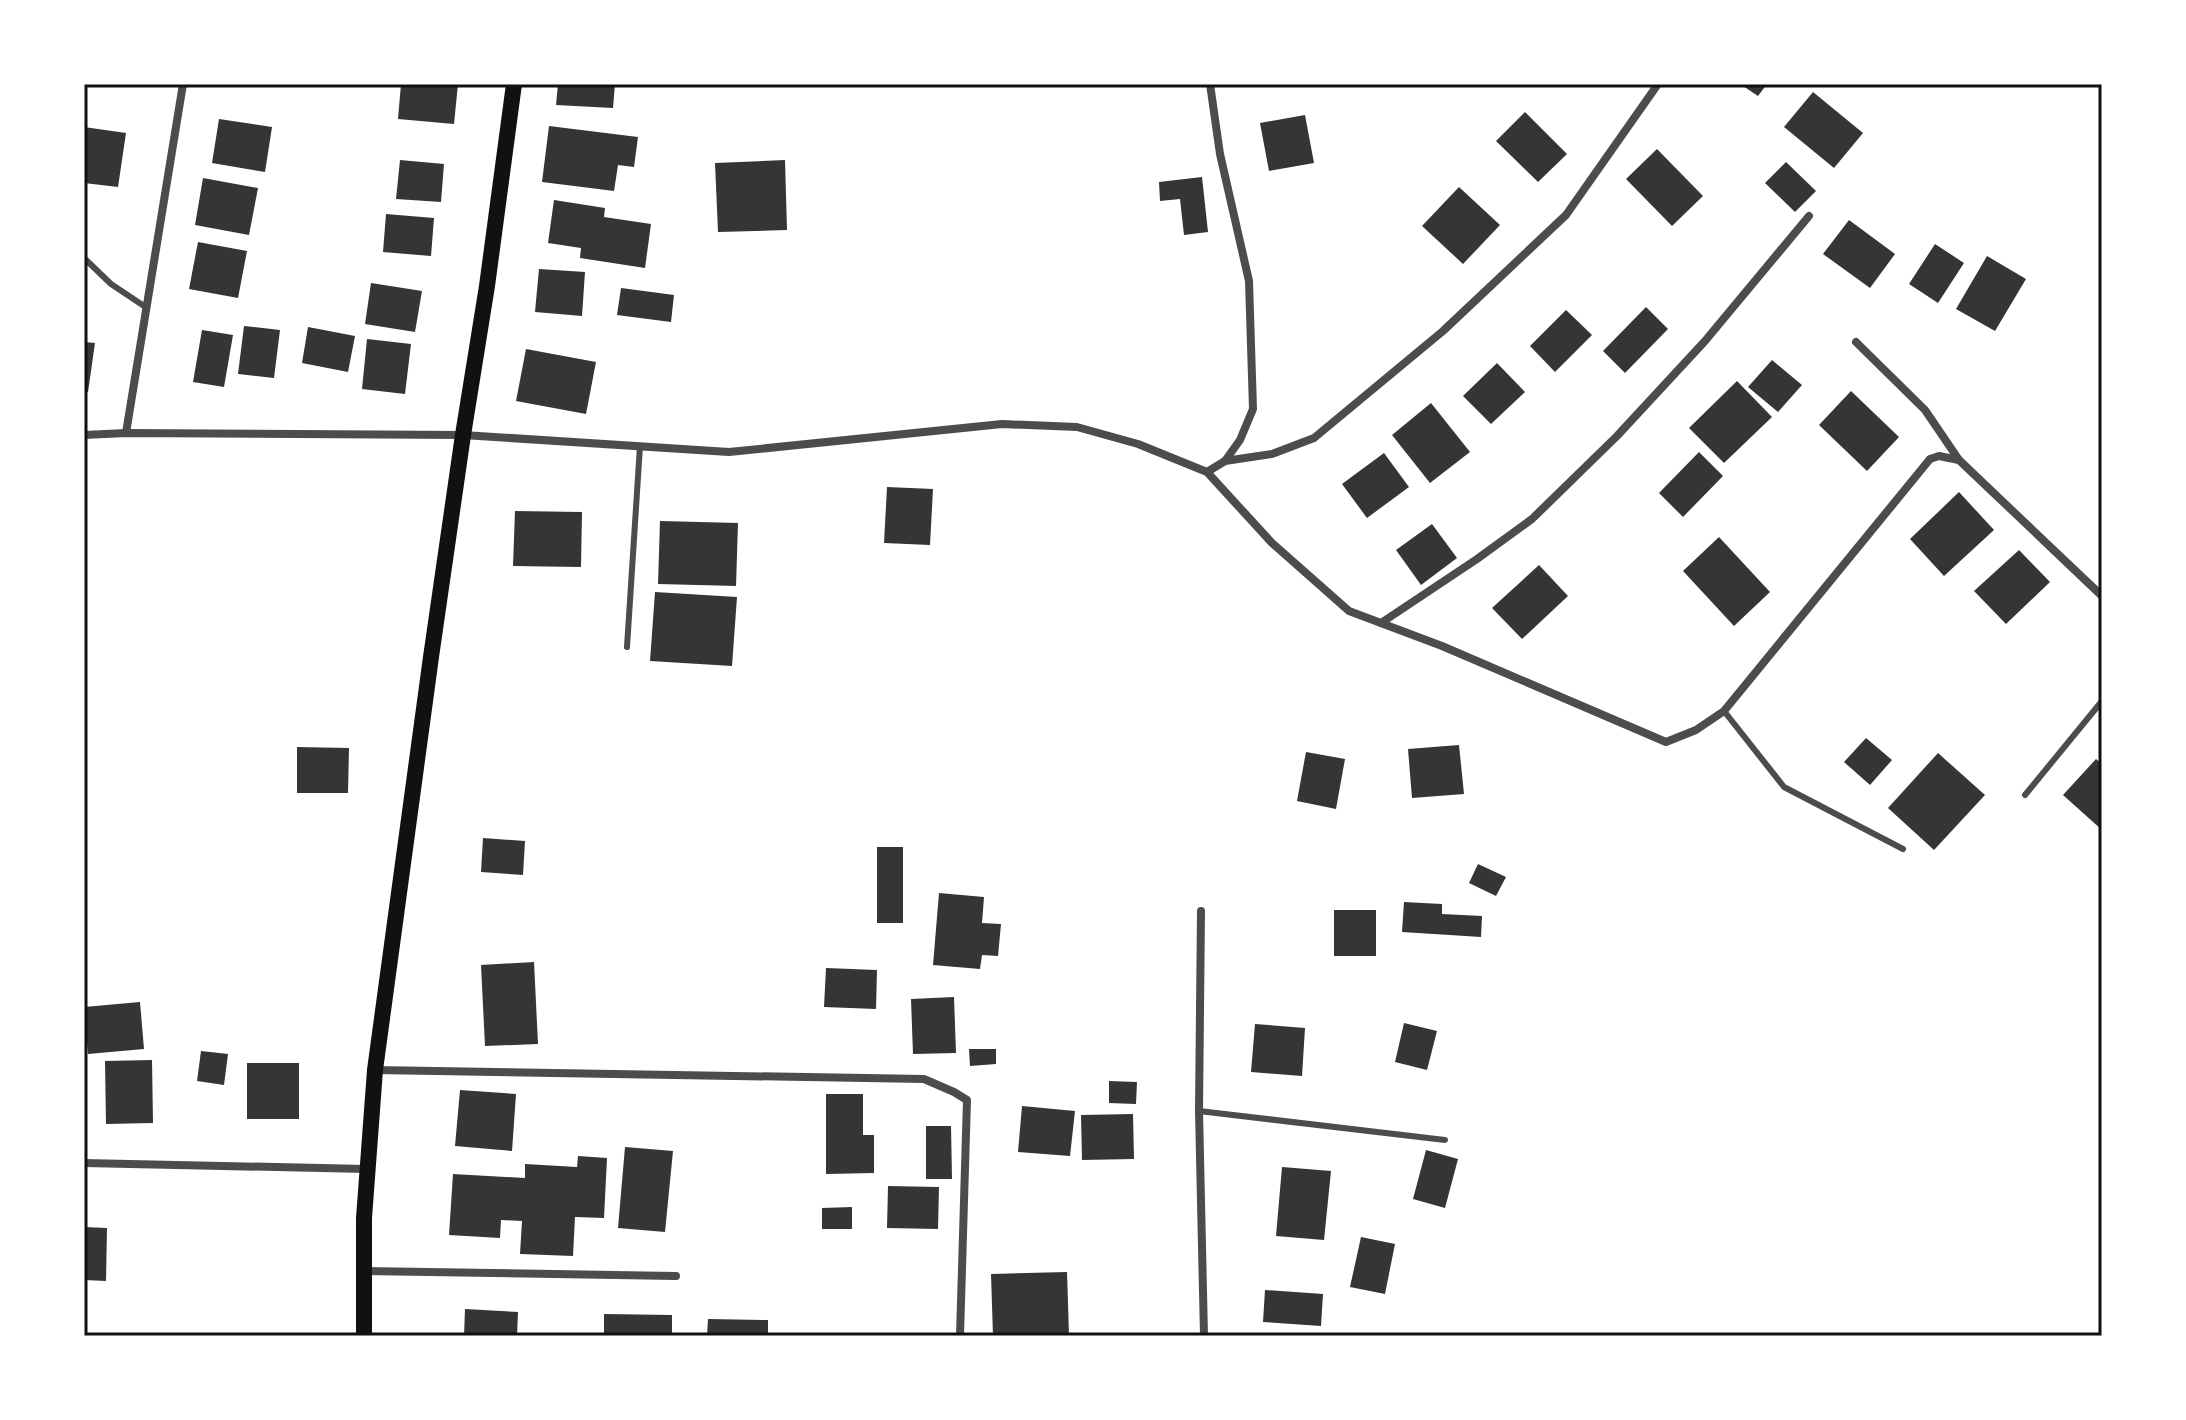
<svg xmlns="http://www.w3.org/2000/svg" width="2186" height="1420" font-family="'Exo 2',sans-serif">
  <style>
    .building { fill: #353535 }
    .lines { fill: none; stroke-linecap: round; stroke-linejoin: round }
    .service { stroke: #4c4c4c; stroke-width: 6 }
    .minor { stroke: #4c4c4c; stroke-width: 8 }
    .secondary { stroke: #111; stroke-width: 16 }
    .neatline { fill: none; stroke: #111; stroke-width: 3 }
  </style>
  <rect width="100%" height="100%" fill="#fff"/>
  <g class="building">
    <path d="M401,84H458L454,124L398,119Z"/>
    <path d="M558,84H615L613,108L556,105Z"/>
    <path d="M1740,84H1767L1758,96Z"/>
    <path d="M1813,92L1863,133L1834,168L1784,127Z"/>
    <path d="M1525,112L1567,154L1538,182L1496,141Z"/>
    <path d="M1305,115L1314,163L1269,171L1260,123Z"/>
    <path d="M219,119L272,127L265,172L212,163Z"/>
    <path d="M549,126L638,137L634,167L618,165L614,191L542,182Z"/>
    <path d="M84,127L126,133L118,187L84,183Z"/>
    <path d="M1657,149L1703,196L1672,226L1626,179Z"/>
    <path d="M400,160L444,164L441,202L396,199Z"/>
    <path d="M785,160L787,230L718,232L715,163Z"/>
    <path d="M1786,162L1816,191L1795,212L1765,183Z"/>
    <path d="M1202,177L1208,232L1184,235L1180,199L1160,201L1159,182Z"/>
    <path d="M203,178L258,188L249,235L195,225Z"/>
    <path d="M1459,187L1500,225L1463,264L1422,226Z"/>
    <path d="M554,200L605,208L604,217L651,224L645,268L580,258L581,248L548,243Z"/>
    <path d="M386,214L434,218L431,256L383,252Z"/>
    <path d="M1849,220L1895,254L1870,288L1823,254Z"/>
    <path d="M198,242L247,251L238,298L189,289Z"/>
    <path d="M1935,244L1964,263L1938,303L1909,284Z"/>
    <path d="M1987,256L2026,279L1995,331L1956,309Z"/>
    <path d="M539,269L585,272L582,316L535,312Z"/>
    <path d="M371,283L422,291L415,332L365,324Z"/>
    <path d="M621,288L674,295L671,322L617,315Z"/>
    <path d="M1646,307L1668,329L1625,373L1603,351Z"/>
    <path d="M1566,310L1592,335L1555,372L1530,346Z"/>
    <path d="M244,326L280,330L274,378L238,374Z"/>
    <path d="M308,327L355,336L348,372L302,363Z"/>
    <path d="M202,330L233,335L224,387L193,382Z"/>
    <path d="M367,339L411,344L405,394L362,389Z"/>
    <path d="M84,342L95,343L88,392H84Z"/>
    <path d="M526,349L596,362L586,414L516,401Z"/>
    <path d="M1772,360L1802,385L1778,412L1748,387Z"/>
    <path d="M1497,363L1525,392L1491,424L1463,396Z"/>
    <path d="M1737,381L1772,417L1724,463L1689,428Z"/>
    <path d="M1851,391L1899,437L1867,471L1819,425Z"/>
    <path d="M1431,403L1470,452L1430,483L1392,435Z"/>
    <path d="M1699,452L1723,476L1683,517L1659,493Z"/>
    <path d="M1384,453L1409,487L1367,518L1342,484Z"/>
    <path d="M887,487L933,489L930,545L884,543Z"/>
    <path d="M1959,492L1994,530L1944,576L1910,539Z"/>
    <path d="M515,511L582,512L581,567L513,566Z"/>
    <path d="M660,521L738,523L736,586L658,584Z"/>
    <path d="M1432,524L1457,558L1421,585L1396,550Z"/>
    <path d="M1719,537L1770,592L1734,626L1683,571Z"/>
    <path d="M2019,550L2050,582L2006,624L1974,591Z"/>
    <path d="M1539,565L1568,596L1522,639L1492,608Z"/>
    <path d="M655,592L737,597L732,666L650,661Z"/>
    <path d="M1866,738L1892,760L1870,785L1844,762Z"/>
    <path d="M1459,745L1464,794L1412,798L1408,749Z"/>
    <path d="M297,747L349,748L348,793H297Z"/>
    <path d="M1306,752L1345,759L1336,809L1297,801Z"/>
    <path d="M1938,753L1985,795L1934,850L1888,808Z"/>
    <path d="M2096,759L2102,764V830L2063,795Z"/>
    <path d="M483,838L525,841L523,875L481,872Z"/>
    <rect x="877" y="847" width="26" height="76"/>
    <path d="M1478,864L1506,877L1496,896L1469,883Z"/>
    <path d="M939,893L984,897L982,923L1001,924L998,956L982,955L980,969L933,965Z"/>
    <path d="M1404,902L1442,904V914L1482,916L1481,937L1402,932Z"/>
    <rect x="1334" y="910" width="42" height="46"/>
    <path d="M534,962L538,1044L485,1046L481,965Z"/>
    <path d="M826,968L877,970L876,1009L824,1007Z"/>
    <path d="M954,997L956,1053L913,1054L911,999Z"/>
    <path d="M140,1002L144,1049L88,1054L84,1007Z"/>
    <path d="M1404,1023L1437,1031L1427,1070L1395,1062Z"/>
    <path d="M1255,1024L1305,1028L1302,1076L1251,1072Z"/>
    <path d="M969,1049H996V1064L970,1066Z"/>
    <path d="M201,1051L228,1054L224,1085L197,1081Z"/>
    <path d="M152,1060L153,1123L106,1124L105,1061Z"/>
    <rect x="247" y="1063" width="52" height="56"/>
    <path d="M1109,1081L1137,1082L1136,1104L1109,1103Z"/>
    <path d="M460,1090L516,1094L512,1151L455,1146Z"/>
    <path d="M826,1094H863V1135H874V1173L826,1174Z"/>
    <path d="M1022,1106L1075,1111L1070,1156L1018,1152Z"/>
    <path d="M1133,1114L1134,1159L1082,1160L1081,1115Z"/>
    <path d="M926,1126H951L952,1179H926Z"/>
    <path d="M625,1147L673,1151L665,1232L618,1228Z"/>
    <path d="M1426,1150L1458,1159L1445,1208L1413,1199Z"/>
    <path d="M578,1156L607,1158L604,1218L575,1217L573,1256L520,1254L522,1221L501,1220L500,1238L449,1235L453,1174L525,1178V1164L577,1167Z"/>
    <path d="M1282,1167L1331,1171L1324,1240L1276,1236Z"/>
    <path d="M888,1186L939,1187L938,1229L887,1228Z"/>
    <path d="M852,1207V1229H822V1208Z"/>
    <path d="M84,1227L107,1228L106,1281L84,1280Z"/>
    <path d="M1361,1237L1395,1244L1385,1294L1350,1287Z"/>
    <path d="M1067,1272L1069,1336H993L991,1274Z"/>
    <path d="M1265,1290L1323,1294L1321,1326L1263,1322Z"/>
    <path d="M465,1309L518,1312L517,1336H464Z"/>
    <path d="M604,1314L672,1315V1336H604Z"/>
    <path d="M708,1319L768,1320V1336H707Z"/>
  </g>
  <g class="lines">
    <g class="service">
      <path d="M84,258L111,284L147,308"/>
      <path d="M627,647L640,446"/>
      <path d="M1724,711L1784,787L1903,849"/>
      <path d="M2025,795L2102,701"/>
      <path d="M1199,1111L1445,1140"/>
    </g>
    <g class="minor">
      <path d="M1210,84L1220,154L1249,281L1253,409L1240,440L1225,461"/>
      <path d="M1856,342L1925,410L1959,460"/>
      <path d="M126,433L183,84"/>
      <path d="M84,435L126,433L463,435L729,452L1002,424L1077,427L1138,444L1207,472L1272,543L1349,611L1442,646L1666,742L1696,730L1724,711L1930,459L1939,456L1959,460L2102,596"/>
      <path d="M1207,472L1225,461L1272,454L1314,438L1443,331L1566,215L1658,84"/>
      <path d="M1381,623L1477,559L1532,519L1617,436L1705,341L1809,216"/>
      <path d="M1201,911L1199,1111L1204,1336"/>
      <path d="M375,1070L924,1079L954,1092L967,1100L960,1336"/>
      <path d="M84,1163L366,1169"/>
      <path d="M363,1271L676,1276"/>
    </g>
    <path class="secondary" d="M364,1336V1218L375,1070L431,657L463,435L487,286L514,84"/>
  </g>
  <rect width="2186" height="1420" fill="none" stroke="#ffffff" stroke-width="172"/>
  <rect x="86" y="86" width="2014" height="1248" class="neatline"/>
</svg>
